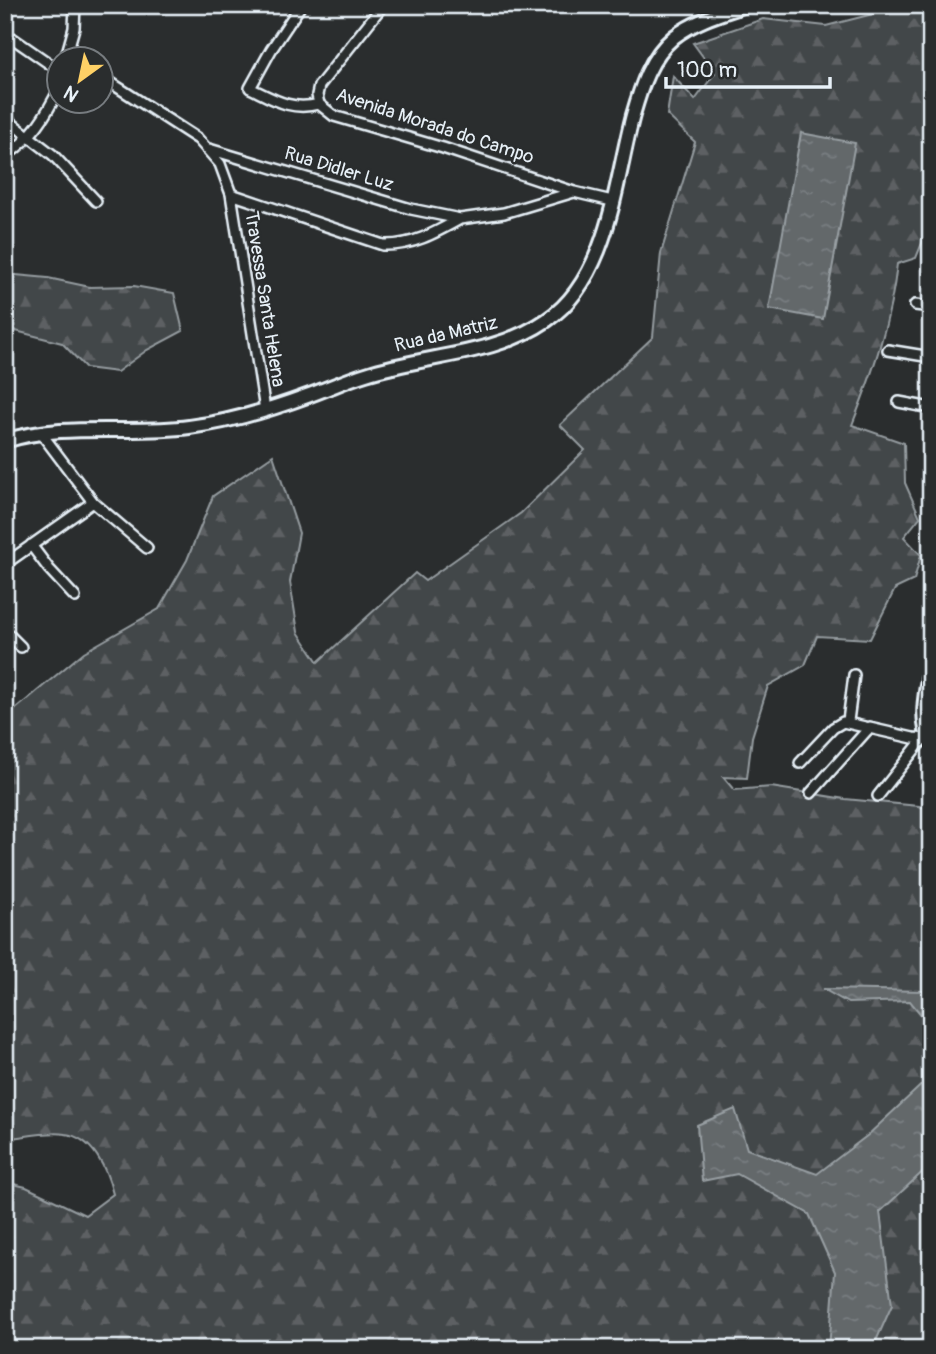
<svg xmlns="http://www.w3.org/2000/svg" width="936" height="1354" viewBox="0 0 936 1354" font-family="Pangolin,sans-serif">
	<defs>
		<pattern id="forest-firs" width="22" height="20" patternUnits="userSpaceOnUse" patternTransform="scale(1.75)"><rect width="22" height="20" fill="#424648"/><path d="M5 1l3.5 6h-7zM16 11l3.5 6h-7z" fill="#5d6163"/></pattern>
		<pattern id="water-ripples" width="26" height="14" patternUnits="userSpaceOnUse" patternTransform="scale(1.75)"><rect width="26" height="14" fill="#63686b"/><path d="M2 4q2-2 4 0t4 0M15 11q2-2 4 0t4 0" fill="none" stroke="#797e81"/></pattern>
	</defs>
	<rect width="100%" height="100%" fill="#2a2d2e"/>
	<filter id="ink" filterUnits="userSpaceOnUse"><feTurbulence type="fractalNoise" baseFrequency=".0143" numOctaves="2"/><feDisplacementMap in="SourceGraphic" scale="14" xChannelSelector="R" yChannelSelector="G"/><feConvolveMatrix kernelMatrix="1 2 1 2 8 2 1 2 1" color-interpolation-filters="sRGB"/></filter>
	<g filter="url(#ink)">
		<path fill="url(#forest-firs)" stroke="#959ca0" stroke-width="2" d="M908,5H923L931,18V221L916,258L897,264C891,320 873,372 852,425L904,443L905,483L920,517L904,537L921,555L914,580L895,589L870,639L817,636L805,665L768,686L752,737L747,778L723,777L734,790L771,787L845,799L919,806L931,810V1349H5V1182L26,1187L85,1215L113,1194C107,1170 93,1137 65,1134C47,1131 24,1137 5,1139V718L84,652L159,609L187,560L213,496L273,455L299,533L290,582L298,632L318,662L415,573L425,581L521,513L585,450L560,425L653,337L661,253L695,142L667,115L673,76L695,100L715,73L693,43L763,19L826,26Z
			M5,274L48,278L90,287L134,286L174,293L183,331L147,350L117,372L86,368L62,343L16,331L5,337Z"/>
		<path fill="url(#water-ripples)" stroke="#989fa3" stroke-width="2" d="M801,133L855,143L823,319L769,309Z
			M823,989L927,991L931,997V1027L910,1001L848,1003Z
			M931,1076V1164L880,1212L892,1305L876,1341L875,1349H829L835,1272L809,1214L737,1174L702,1181L697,1125L735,1109L747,1149L817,1174L868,1135Z"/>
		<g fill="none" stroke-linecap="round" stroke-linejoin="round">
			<g stroke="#e8f1f8" stroke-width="14">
				<path id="street" d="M301,5L271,50L250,88C275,100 291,111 319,104
					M5,33L60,71
					M65,60L74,28L75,5
					M102,77L198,139L220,164L231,194L265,410
					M319,104L334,116L443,148L574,192L612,201
					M319,104L317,95L319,86L383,5
					M5,118L53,155L96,201
					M209,149L411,209L460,219L504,213L574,192
					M5,156C31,140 47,114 60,87
					M231,194L383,245C412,246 435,233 460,219
					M915,305L931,307
					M888,350L931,357
					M899,402L931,408
					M41,433L93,502L147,548
					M31,545L49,569L75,597
					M5,564L93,502
					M5,631L21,647
					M848,721L854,675
					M800,763L833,728L843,722L913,738L928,739
					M811,793L870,727
					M878,796L923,739"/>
			</g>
			<g stroke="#e8f1f8" stroke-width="18">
				<path id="secondary" d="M5,441C64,422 129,435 189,427C229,422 269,410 307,396C327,389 346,380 366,374C425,355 495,356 547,320C609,278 615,182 633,115C641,87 650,57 674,37C694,21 722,13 746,5
					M931,663C927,687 918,720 931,742"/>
			</g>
			<use href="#street" stroke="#2a2d2e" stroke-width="9"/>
			<use href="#secondary" stroke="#2a2d2e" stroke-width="12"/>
		</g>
	</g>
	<g text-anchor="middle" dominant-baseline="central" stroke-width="5" stroke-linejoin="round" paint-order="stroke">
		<g font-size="19" fill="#e8f1f8" stroke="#2a2d2e">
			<text transform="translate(435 126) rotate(18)">Avenida Morada do Campo</text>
			<text transform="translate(339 169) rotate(17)">Rua Didler Luz</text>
			<text transform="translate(265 299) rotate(81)">Travessa Santa Helena</text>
			<text transform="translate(446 334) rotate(-13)">Rua da Matriz</text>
		</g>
	</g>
	<rect width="936" height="1354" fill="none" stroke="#2a2d2e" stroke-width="28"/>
	<rect x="14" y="14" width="908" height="1326" fill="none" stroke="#e8f1f8" stroke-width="2.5" filter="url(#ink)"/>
	<g transform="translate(80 80) rotate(213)"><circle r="33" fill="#2a2d2e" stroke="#767b7f" stroke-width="2"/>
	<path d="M0-5L12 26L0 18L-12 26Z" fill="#ffd166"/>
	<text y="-10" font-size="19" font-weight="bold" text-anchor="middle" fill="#e8f1f8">N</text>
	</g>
	<path d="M666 77v10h164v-10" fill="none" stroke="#e8f1f8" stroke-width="3.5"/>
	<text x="677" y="77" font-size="21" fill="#e8f1f8" stroke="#2a2d2e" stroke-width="5" paint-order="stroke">100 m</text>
</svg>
